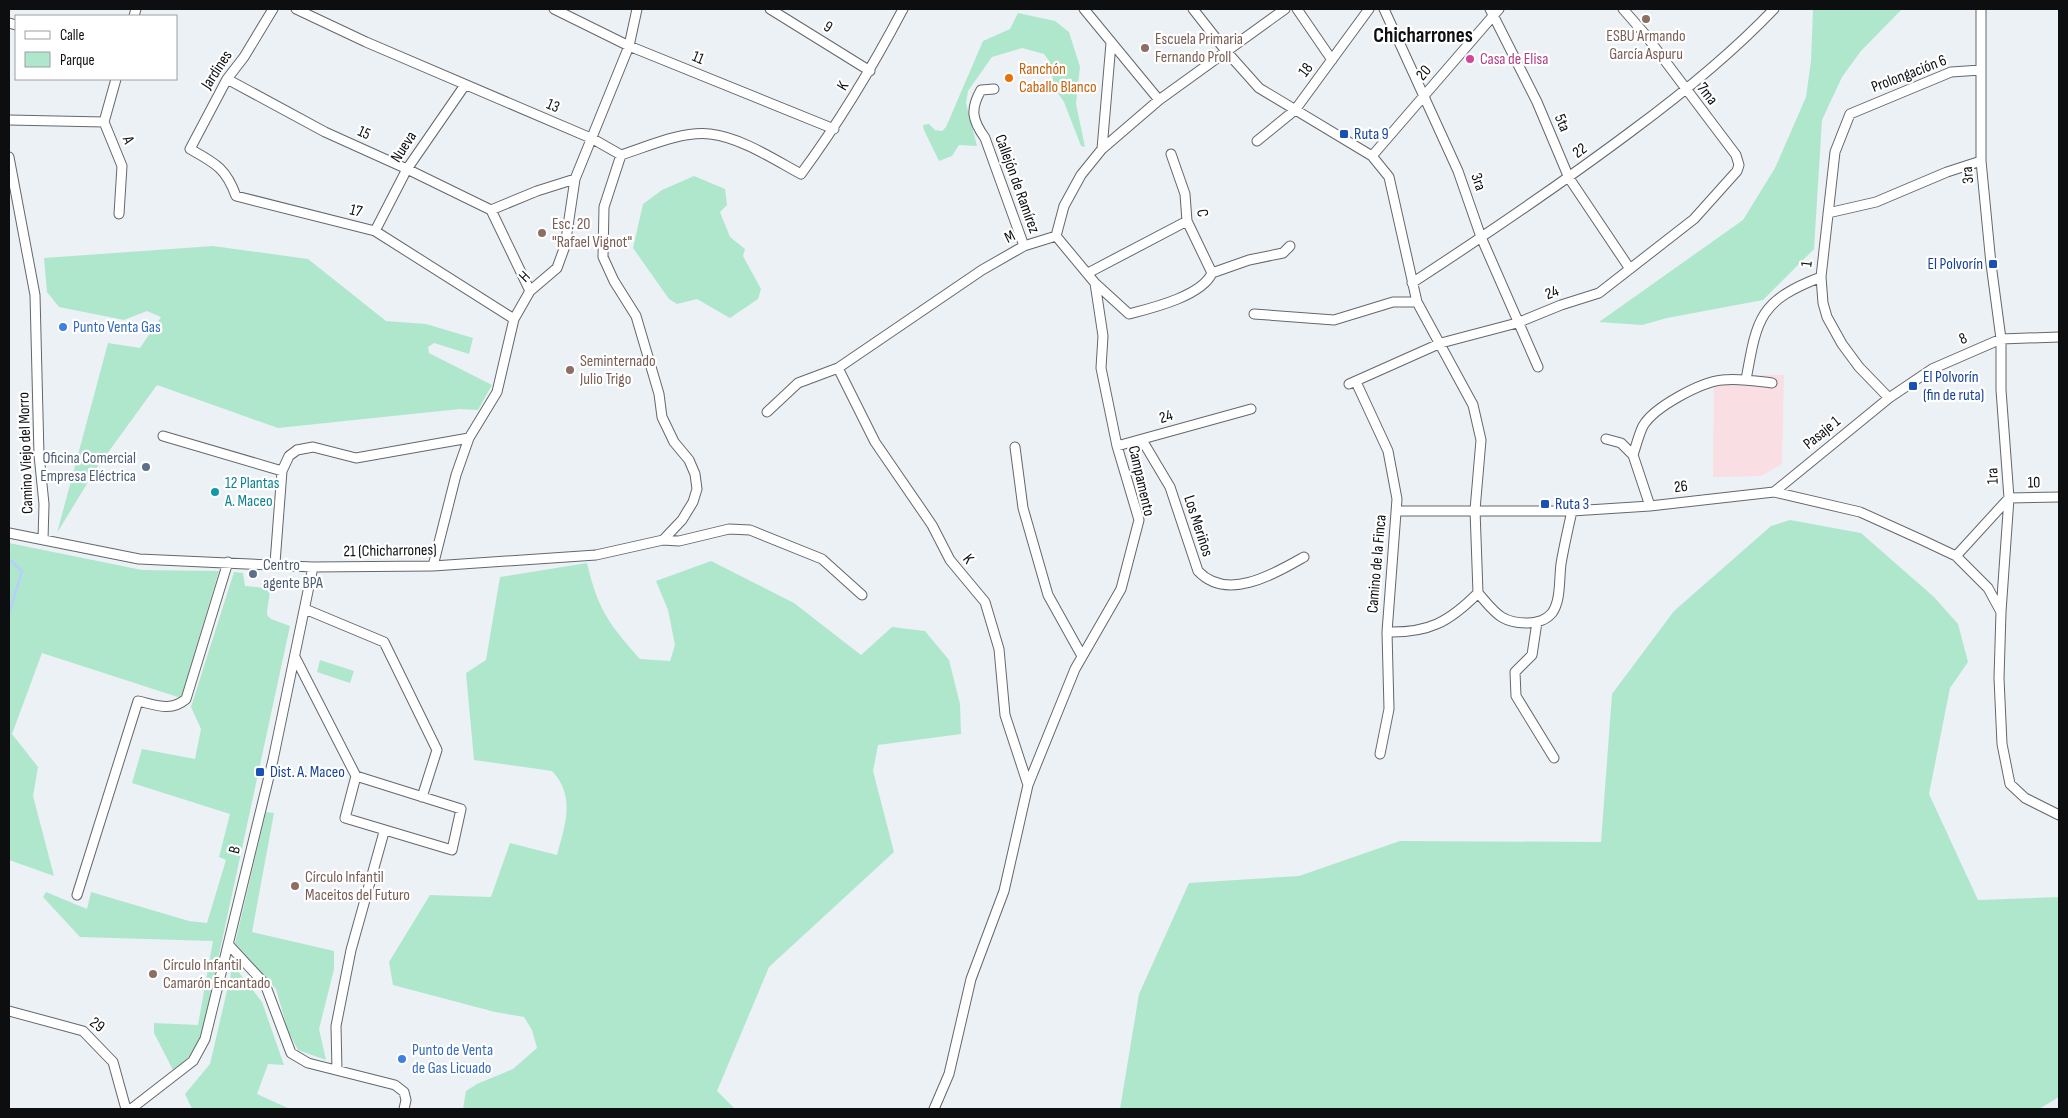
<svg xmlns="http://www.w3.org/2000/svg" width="2068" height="1118" viewBox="0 0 2068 1118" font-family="'Sofia Sans Condensed',sans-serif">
	<rect width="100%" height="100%" fill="#ecf1f5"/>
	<path fill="#f9dee3" d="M1714,375H1784L1782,464L1761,476L1713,477Z"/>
	<path fill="#afe7cc" d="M1813,9H1902L1861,51L1842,77L1822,120L1814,249L1763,300L1667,318L1642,325L1599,322L1743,220L1775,168L1806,97L1811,61Z
		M1018,13L1055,21L1069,32L1080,67L1076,104L1085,147L1081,146L1064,102L1055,89L1049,61L1044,54L1022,48L992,57L968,91L966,103L977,146L959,145L952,156L939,161L924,130L923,125L929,124L935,130L942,131L946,127L983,41L1010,29Z
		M694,176L725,189L727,205L720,212L730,237L745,249L743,256L761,289L758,299L730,318L697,299L677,304L669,299L633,248L643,204L662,190Z
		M213,246L308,259L386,321L426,324L473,338L469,354L434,343L428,347L429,353L492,385L478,410L460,409L278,428L157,385L96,469L57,533L108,343L140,348L161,317L147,311L124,320L59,307L47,292L44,258Z
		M1790,520L1861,533L1934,597L1958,624L1968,662L1950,688L1929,794L1978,900L2059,897V1097L2039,1109H1120L1139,994L1189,883L1299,876L1400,841L1601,842L1612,694L1674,611L1771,526Z
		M9,543L142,570L219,571L181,698L42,653L12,734L38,767L33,796L54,876L9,860Z
		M711,561L794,603L861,655L892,627L925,631L949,660L960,704L961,734L878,745L873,771L894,852L769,967L717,1091L735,1109H463L466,1091L477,1084L513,1069L537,1048L532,1030L524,1017L495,1012L393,985L389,962L430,895L491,897L510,843L557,855C565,825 576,796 552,771L474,760L466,673L486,660L500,577L587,563C598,610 609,624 640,659L670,661L675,645L668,610L656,581Z
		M234,572L243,573L245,586C279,589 268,589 267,615L271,619L290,626L201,1038L188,1058L173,1070L154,1033V1023L198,1025L213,941L80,937L43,897L46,892L87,909L91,892L189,921L207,923L226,860L219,857L230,814L132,783L142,749L195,759L201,729L191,707Z
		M320,660L354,671L350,683L317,672Z
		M266,812L274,813L252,932L334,951V969L319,1029L326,1060L298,1050L288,1031L276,989L235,943Z
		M233,965L262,1002L284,1065L268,1064L257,1094L290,1109H192L185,1094L210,1064Z"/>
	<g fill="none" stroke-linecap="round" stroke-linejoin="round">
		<path stroke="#b7cffe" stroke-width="2.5" d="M9,559L22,571L9,613"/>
		<g stroke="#63686c" stroke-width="11">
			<path id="minor" d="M273,9L244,57L227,79L190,149C215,163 226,168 236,196L375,231L514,319
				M296,9L366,42L593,139L621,155C649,146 681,131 710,134C740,137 775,160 801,174C840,121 873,66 903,9
				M554,9L629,46L834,129
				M770,9L870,71
				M1084,9L1159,100
				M1193,9L1226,51L1259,88L1372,156L1389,177L1417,302L1473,405L1481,440L1475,510L1478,593C1495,612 1500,623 1528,623C1538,622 1545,621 1552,613C1561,601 1559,579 1561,564C1564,546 1568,529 1572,511
				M1297,9L1332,60
				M1384,9L1458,171L1481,237L1538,367
				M1490,9L1537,102L1569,178L1630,269
				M1981,9V161L1991,264L2001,339V390L2009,498L2001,612
				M134,16L136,9
				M9,23L16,25
				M116,79L104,122L122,166L119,214
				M227,79L325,132L407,169L491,210
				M994,89L981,90C970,109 972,120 985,138L1024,246
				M9,120L104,122
				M1257,141L1295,110L1369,9
				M1102,149L1111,43
				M1171,154L1185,194L1187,221L1212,273
				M1372,156L1499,9
				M9,157L35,295L39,455L44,504L43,540
				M1828,213L1876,202L1947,172L1981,161
				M375,231L407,169L465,85
				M1056,236L1064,206L1081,175L1102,149L1159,100L1285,9
				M1088,273L1187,221
				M1212,273L1249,260L1283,253L1290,246
				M1095,283L1129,314C1152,308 1202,296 1212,273
				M1412,283C1487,234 1561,184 1633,130C1683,93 1731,54 1774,9
				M530,291L491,210L537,191L575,179
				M1254,314L1334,320L1393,302H1417
				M838,368L875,442L932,525L950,560L985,602L999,649L1005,715L1028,785
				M1746,380C1757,318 1759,301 1821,277
				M1356,382L1388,451L1397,499L1387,632L1389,709L1380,754
				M1349,384L1441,343L1517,323L1561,305L1599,293L1694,219L1737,171L1739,165L1736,155L1644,33L1623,9
				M1889,398L1859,367L1842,344L1827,317L1823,303L1821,277L1835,152L1850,114L1951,72L1981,70
				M767,412L798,383L838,368L982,270L1024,246L1056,236
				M163,436L282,471
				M1606,439L1621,443L1633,455L1650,506
				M1142,440L1170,487L1198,571C1227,602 1274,574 1304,557
				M1117,446L1251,409
				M1015,447L1023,508L1048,595L1082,656
				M1633,455C1636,446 1639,434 1643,426C1654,407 1701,382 1722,380C1739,378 1756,381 1772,383
				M1774,492L1889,398L1932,369L2001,339L2059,337
				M1397,511H1572L1650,506L1774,492L1860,512L1922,540L1956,556L1988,588L2001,612L1999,678L2002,744L2010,784L2025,798L2059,815
				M9,533L139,559L313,567L433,566L596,555L663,540L682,520L693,502L697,489L695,474L689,460L674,442L662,417L659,394L636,316L614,281L603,257L604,207L621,155
				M663,540L679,541L729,529L750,530L822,559L862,595
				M1956,556L2009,498L2059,497
				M275,563L282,471L289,456L297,450L313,447L356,458L469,438
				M433,566L456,475L469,438L497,392L514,319L530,291L557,268L565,246L575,179L629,46L637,9
				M305,609L384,642L437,750L422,797
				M1537,622L1532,655L1515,672L1516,696L1554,758
				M1387,632C1429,633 1449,622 1478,593
				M295,657L356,776
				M356,776L461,809L452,850L345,818Z
				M77,895L138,701C156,705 171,712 186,699L228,562
				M228,944L265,984L291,1053L308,1063L395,1085L404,1092L406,1100L404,1109
				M9,1011L83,1031L113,1062L126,1109
				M337,1070L336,1026L351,950L384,832
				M131,1109L193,1061L205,1039L273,760L313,567
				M934,1109L949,1074L971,979L1004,891L1028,785L1075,669L1121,589L1139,520L1117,446L1101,368L1103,336L1095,283L1056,236"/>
		</g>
		<use href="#minor" stroke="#fff" stroke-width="9"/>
	</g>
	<g fill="#8d6e63" stroke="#fff" stroke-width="2">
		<circle cx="1646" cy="19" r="5"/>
		<circle cx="1145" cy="48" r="5"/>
		<circle cx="542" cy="233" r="5"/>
		<circle cx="570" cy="370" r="5"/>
		<circle cx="295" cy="886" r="5"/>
		<circle cx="153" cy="974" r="5"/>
	</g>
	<circle fill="#d1479c" stroke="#fff" stroke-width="2" cx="1470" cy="59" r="5"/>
	<circle fill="#e8710a" stroke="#fff" stroke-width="2" cx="1009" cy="78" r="5"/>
	<g fill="#1a4fb4" stroke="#fff" stroke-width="2">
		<rect x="1339" y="129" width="10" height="10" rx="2.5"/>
		<rect x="1988" y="259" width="10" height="10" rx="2.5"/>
		<rect x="1908" y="381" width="10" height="10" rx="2.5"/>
		<rect x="1540" y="499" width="10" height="10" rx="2.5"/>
		<rect x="255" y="767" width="10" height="10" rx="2.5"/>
	</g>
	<g fill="#3f7fe0" stroke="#fff" stroke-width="2">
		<circle cx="63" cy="327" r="5"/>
		<circle cx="402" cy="1059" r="5"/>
	</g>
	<g fill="#5c6f8a" stroke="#fff" stroke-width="2">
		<circle cx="146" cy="467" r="5"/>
		<circle cx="253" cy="574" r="5"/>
	</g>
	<circle fill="#0f9aa8" stroke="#fff" stroke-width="2" cx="215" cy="492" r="5"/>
	<g text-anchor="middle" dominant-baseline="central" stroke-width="4.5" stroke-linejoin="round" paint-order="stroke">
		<g font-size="16" fill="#0c0e0f" stroke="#fff">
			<text transform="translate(828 27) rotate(32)">9</text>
			<text transform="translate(698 58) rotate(22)">11</text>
			<text transform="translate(217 70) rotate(-57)">Jardines</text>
			<text transform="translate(1306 70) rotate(-53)">18</text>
			<text transform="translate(1424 73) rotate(-50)">20</text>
			<text transform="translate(1909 74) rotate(-21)">Prolongación 6</text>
			<text transform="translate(843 86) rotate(-58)">K</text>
			<text transform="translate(1707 94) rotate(52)">7ma</text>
			<text transform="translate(553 106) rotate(23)">13</text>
			<text transform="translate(1562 123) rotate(67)">5ta</text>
			<text transform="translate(364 133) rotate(24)">15</text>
			<text transform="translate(128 140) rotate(69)">A</text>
			<text transform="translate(404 147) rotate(-57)">Nueva</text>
			<text transform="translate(1580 151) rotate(-37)">22</text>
			<text transform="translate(1968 175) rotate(-95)">3ra</text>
			<text transform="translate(1478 182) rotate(71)">3ra</text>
			<text transform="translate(1017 184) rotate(70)">Callejón de Ramírez</text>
			<text transform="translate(356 211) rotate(14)">17</text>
			<text transform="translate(1202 213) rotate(81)">C</text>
			<text transform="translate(1010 237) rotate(-27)">M</text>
			<text transform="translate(1807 264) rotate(-84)">1</text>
			<text transform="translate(525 277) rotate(-45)">H</text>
			<text transform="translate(1552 293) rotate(-21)">24</text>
			<text transform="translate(1963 339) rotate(-24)">8</text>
			<text transform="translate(1166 417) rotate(-16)">24</text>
			<text transform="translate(1822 433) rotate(-39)">Pasaje 1</text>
			<text transform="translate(26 453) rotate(-92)">Camino Viejo del Morro</text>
			<text transform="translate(1993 476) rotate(-92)">1ra</text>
			<text transform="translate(1141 481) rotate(77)">Campamento</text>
			<text transform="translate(2034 483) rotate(-1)">10</text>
			<text transform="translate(1681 487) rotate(-7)">26</text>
			<text transform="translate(1198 526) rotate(72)">Los Meriños</text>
			<text transform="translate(390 551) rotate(-1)">21 (Chicharrones)</text>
			<text transform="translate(968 559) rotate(52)">K</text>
			<text transform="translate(1377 564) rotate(-85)">Camino de la Finca</text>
			<text transform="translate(235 850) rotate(-76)">B</text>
			<text transform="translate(97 1025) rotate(36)">29</text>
		</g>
		<g font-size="16" fill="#785e54" stroke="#fff" text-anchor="start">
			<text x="1646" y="36" text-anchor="middle">ESBU Armando<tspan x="1646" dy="18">García Aspuru</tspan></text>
			<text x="1155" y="39">Escuela Primaria<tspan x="1155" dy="18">Fernando Proll</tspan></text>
			<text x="552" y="224">Esc. 20<tspan x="552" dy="18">"Rafael Vignot"</tspan></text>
			<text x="580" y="361">Seminternado<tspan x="580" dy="18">Julio Trigo</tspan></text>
			<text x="305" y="877">Círculo Infantil<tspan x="305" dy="18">Maceitos del Futuro</tspan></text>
			<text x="163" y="965">Círculo Infantil<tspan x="163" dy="18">Camarón Encantado</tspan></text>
		</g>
		<g font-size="16" fill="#b23c85" stroke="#fff" text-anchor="start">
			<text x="1480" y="59">Casa de Elisa</text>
		</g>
		<g font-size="16" fill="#c56008" stroke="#fff" text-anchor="start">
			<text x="1019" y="69">Ranchón<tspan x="1019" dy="18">Caballo Blanco</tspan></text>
		</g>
		<g font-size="16" fill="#164399" stroke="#fff" text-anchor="start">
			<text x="1354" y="134">Ruta 9</text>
			<text x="1983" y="264" text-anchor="end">El Polvorín</text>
			<text x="1923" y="377">El Polvorín<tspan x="1923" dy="18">(fin de ruta)</tspan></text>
			<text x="1555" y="504">Ruta 3</text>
			<text x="270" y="772">Dist. A. Maceo</text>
		</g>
		<g font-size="16" fill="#366cbe" stroke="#fff" text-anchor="start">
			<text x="73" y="327">Punto Venta Gas</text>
			<text x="412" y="1050">Punto de Venta<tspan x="412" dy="18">de Gas Licuado</tspan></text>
		</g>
		<g font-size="16" fill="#4e5e75" stroke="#fff" text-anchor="end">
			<text x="136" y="458">Oficina Comercial<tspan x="136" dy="18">Empresa Eléctrica</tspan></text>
			<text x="263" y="565" text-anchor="start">Centro<tspan x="263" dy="18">agente BPA</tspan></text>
		</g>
		<g font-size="16" fill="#0d838f" stroke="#fff" text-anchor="start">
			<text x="225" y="483">12 Plantas<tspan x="225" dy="18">A. Maceo</tspan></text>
		</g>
		<g font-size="21" font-weight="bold" fill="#0c0e0f" stroke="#fff">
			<text x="1423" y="35">Chicharrones</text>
		</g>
	</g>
	<rect width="2068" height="1118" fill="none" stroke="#0c0e0f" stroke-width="20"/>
	<rect x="15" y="15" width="162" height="65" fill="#ffffff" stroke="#9e9f9f"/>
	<rect x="25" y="31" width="25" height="8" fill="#ffffff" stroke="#9e9f9f"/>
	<text x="60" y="40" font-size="15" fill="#0c0e0f">Calle</text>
	<rect x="25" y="52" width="25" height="15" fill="#afe7cc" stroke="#9e9f9f"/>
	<text x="60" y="65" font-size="15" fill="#0c0e0f">Parque</text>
</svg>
